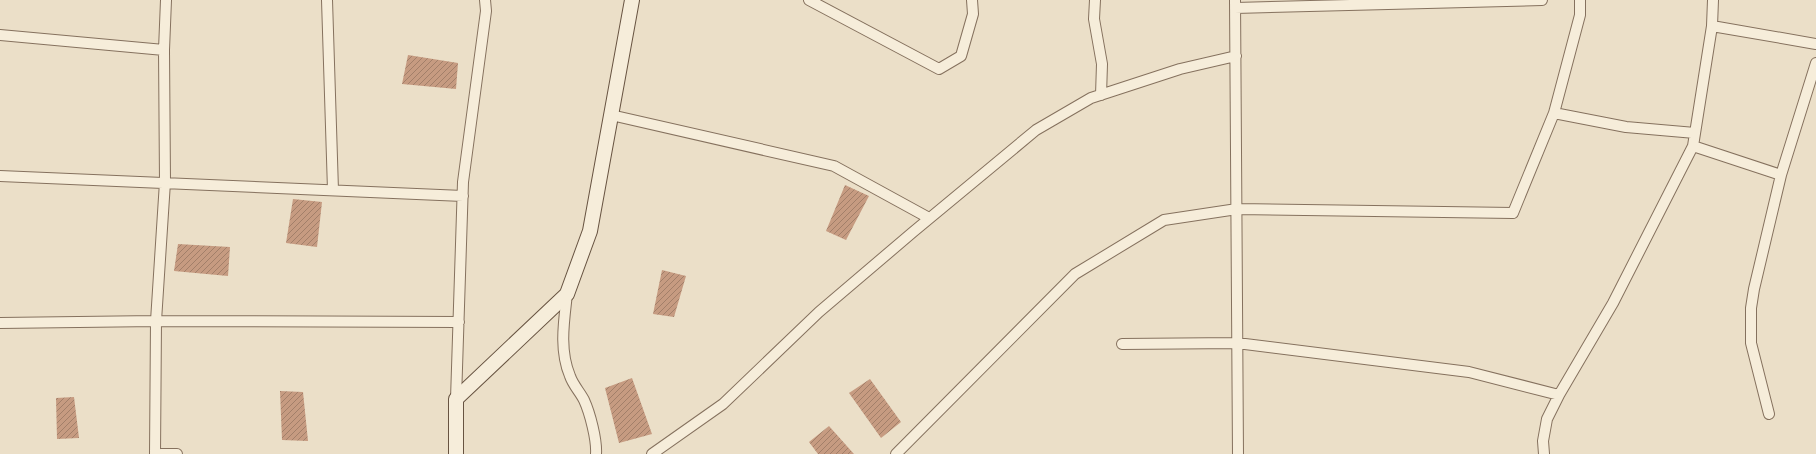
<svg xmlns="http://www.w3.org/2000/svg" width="1816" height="454" viewBox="0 0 1816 454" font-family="'PT Serif',serif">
	<defs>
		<pattern id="building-hatch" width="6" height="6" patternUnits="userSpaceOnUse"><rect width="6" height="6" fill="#c69b81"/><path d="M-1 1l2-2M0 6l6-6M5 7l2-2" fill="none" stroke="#a27f69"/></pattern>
	</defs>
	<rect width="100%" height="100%" fill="#ebdfc8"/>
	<path fill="url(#building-hatch)" d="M408,55L458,63L456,89L402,84Z
		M845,185L869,196L846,240L826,231Z
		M293,199L322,202L317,247L286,243Z
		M178,244L230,247L228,276L174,271Z
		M662,270L686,276L674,317L653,314Z
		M632,378L652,434L619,443L605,388Z
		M870,379L901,422L881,438L849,393Z
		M280,391L303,392L308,441L282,440Z
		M74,397L79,438L57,439L56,398Z
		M829,426L854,454H818L809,442Z"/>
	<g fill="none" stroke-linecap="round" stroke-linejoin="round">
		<g stroke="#85715e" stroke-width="12">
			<path id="street" d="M327,0L333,190
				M809,0L939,69L961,56L973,14L972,0
				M1095,0L1094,19L1102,64L1101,95
				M1235,0L1238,454
				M1713,0L1712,26L1816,44
				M1235,8L1542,0
				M0,35L164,50
				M1554,113L1626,127L1695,133
				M611,115L834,166L929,218
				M1693,146L1781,175
				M0,176L463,196
				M567,294C564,321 559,350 570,376C573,385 580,392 584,400C590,413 597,440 596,454
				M0,323L156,321L459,322
				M1122,344L1237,343L1469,372L1559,395
				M456,399L463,182L486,11L485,0
				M1769,414L1751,343V308L1754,289L1781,175L1816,63
				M155,454L156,321L165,182L164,50L166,0
				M161,454H177
				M652,454L723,404L819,312L913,232L1036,130L1091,98L1180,69L1236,56
				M896,454L1075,274L1164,220L1237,209L1513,213L1554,113L1580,15V0
				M1544,454L1543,441L1547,419L1559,395L1613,303L1693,146L1712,26"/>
		</g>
		<g stroke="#675341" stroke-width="16">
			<path id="secondary" d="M456,454V399L567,294L590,231L632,0"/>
		</g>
		<use href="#street" stroke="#f6edda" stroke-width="10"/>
		<use href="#secondary" stroke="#f6edda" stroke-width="14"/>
	</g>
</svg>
